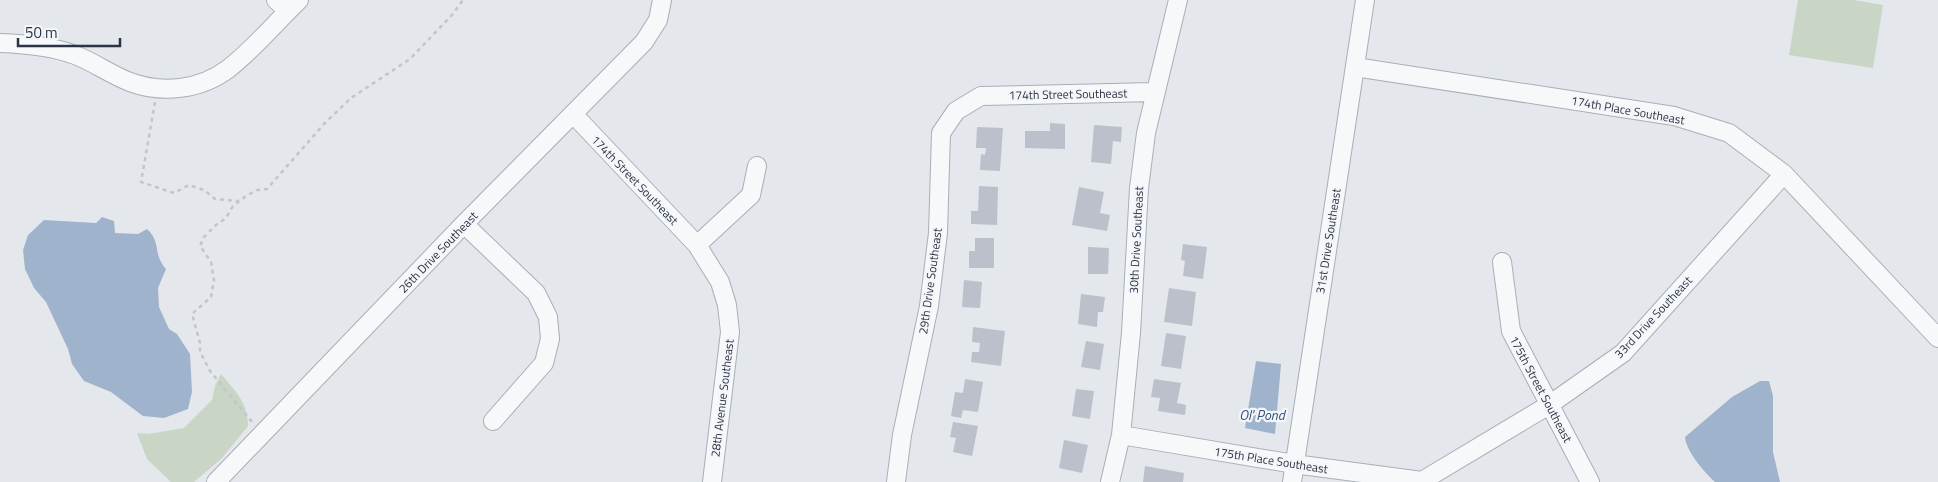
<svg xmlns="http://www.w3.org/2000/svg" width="1938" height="482" viewBox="0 0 1938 482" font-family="'Titillium Web',sans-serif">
	<rect width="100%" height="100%" fill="#e4e7ec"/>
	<path fill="#c9d6c5" d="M1798,0H1853L1883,5L1873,68L1789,55Z
		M221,374C235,391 248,402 248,426L222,458L194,482H171L147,459L137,433L148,434L184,428L212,400L215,386Z"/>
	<path fill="#9fb4cc" d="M102,217L114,221L115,233L138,234L147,229C162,243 152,253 166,269L158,288L159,307L169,329L177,334L190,354L192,392L188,409L164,418L143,416L111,392L84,381L72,364L68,349L46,302L34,288L25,269L23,250L28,235L44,220L96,223Z
		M1256,361L1281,364L1275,434L1245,428Z
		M1760,381H1769L1773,396V452L1780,482H1715C1704,472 1686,451 1685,437L1732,397Z"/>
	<path fill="#bbc0ca" d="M1050,123L1065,124V149L1025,148V131H1050Z
		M1094,125L1122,127L1121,142L1113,141L1111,164L1091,162Z
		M977,127L1003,128L1000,171L980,170L981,154L985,155L986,148H976Z
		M979,186L998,187L997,225L971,224V211H978Z
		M1079,187L1104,192L1100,213L1110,215L1107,231L1072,225Z
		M975,238H994V268H969V251H975Z
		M1183,244L1207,247L1203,279L1183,276L1185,261L1181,260Z
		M1088,247L1109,248L1108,274H1088Z
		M964,280L982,282L980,308L962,307Z
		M1169,288L1196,292L1192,326L1164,322Z
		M1081,294L1105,297L1103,312H1098L1097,327L1078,324Z
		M973,327L1005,331L1001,366L971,362L972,352H979L980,343L972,342Z
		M1166,333L1186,336L1181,369L1161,366Z
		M1086,341L1104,344L1100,370L1081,367Z
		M965,379L983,382L978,412L963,410L961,418L951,416L955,392L963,393Z
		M1154,379L1181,383L1177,403L1186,405L1185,415L1158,411L1160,398L1151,397Z
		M1076,389L1094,391L1090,419L1072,416Z
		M953,422L978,426L972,456L953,452L956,438L950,437Z
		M1064,440L1088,445L1082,473L1059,468Z
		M1145,466L1184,473L1183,482H1143Z"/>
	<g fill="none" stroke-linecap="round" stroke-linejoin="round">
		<g stroke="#a9aeb7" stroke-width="20">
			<path id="minor" d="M276,0L288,11
				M0,43C25,44 51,46 75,55C94,62 111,75 130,82C162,94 200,90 228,69C254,49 275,23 299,0
				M1355,67L1674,116L1729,133L1784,174L1938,338
				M574,115L697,245L720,282L727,305L730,332L712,482
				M464,224L536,293L548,317L550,339L544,363L493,421
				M697,245L751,195L757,166
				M1502,262L1511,331L1590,482
				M1121,435L1294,464L1422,481
				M1422,481L1549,405L1623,353L1784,174
				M216,482L464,224L644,42L658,20L662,0
				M896,482L902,435L929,306L938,233L941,133L956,111L981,96L1154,92
				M1110,482L1121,435L1131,333L1139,188L1146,133L1178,0
				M1292,482L1365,0"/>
		</g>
		<path stroke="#c2c5cb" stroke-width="2.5" stroke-dasharray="4 4" stroke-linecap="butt" d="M155,102L141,182L174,193L189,185L204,190L215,199L239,201
			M252,422L210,371L200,352V343L192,314L211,297L214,280L211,262L200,246L204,237L216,225L226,218L233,206L246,196L257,190L267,189L324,124L351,98L410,59L452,15L463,0"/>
		<use href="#minor" stroke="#f7f8fa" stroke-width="18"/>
	</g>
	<g text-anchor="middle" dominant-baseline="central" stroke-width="4.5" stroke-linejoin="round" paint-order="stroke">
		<g font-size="12" fill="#2b3445" stroke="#f4f6f9">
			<text transform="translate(1068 94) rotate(-1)">174th Street Southeast</text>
			<text transform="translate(1628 110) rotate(10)">174th Place Southeast</text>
			<text transform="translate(635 180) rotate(46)">174th Street Southeast</text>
			<text transform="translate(1136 240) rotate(-87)">30th Drive Southeast</text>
			<text transform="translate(1328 241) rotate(-81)">31st Drive Southeast</text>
			<text transform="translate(438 252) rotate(-46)">26th Drive Southeast</text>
			<text transform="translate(930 281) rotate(-82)">29th Drive Southeast</text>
			<text transform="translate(1653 317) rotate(-47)">33rd Drive Southeast</text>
			<text transform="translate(1541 389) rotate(62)">175th Street Southeast</text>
			<text transform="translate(722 398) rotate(-83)">28th Avenue Southeast</text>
			<text transform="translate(1271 460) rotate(9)">175th Place Southeast</text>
		</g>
		<g font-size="14" font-style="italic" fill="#34527a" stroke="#f4f6f9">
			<text x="1262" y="414">Ol' Pond</text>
		</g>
	</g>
	<path d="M18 38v8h102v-8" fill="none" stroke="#2b3445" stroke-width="2.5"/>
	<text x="25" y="38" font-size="15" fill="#2b3445" stroke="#f4f6f9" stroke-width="4" paint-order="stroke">50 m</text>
</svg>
